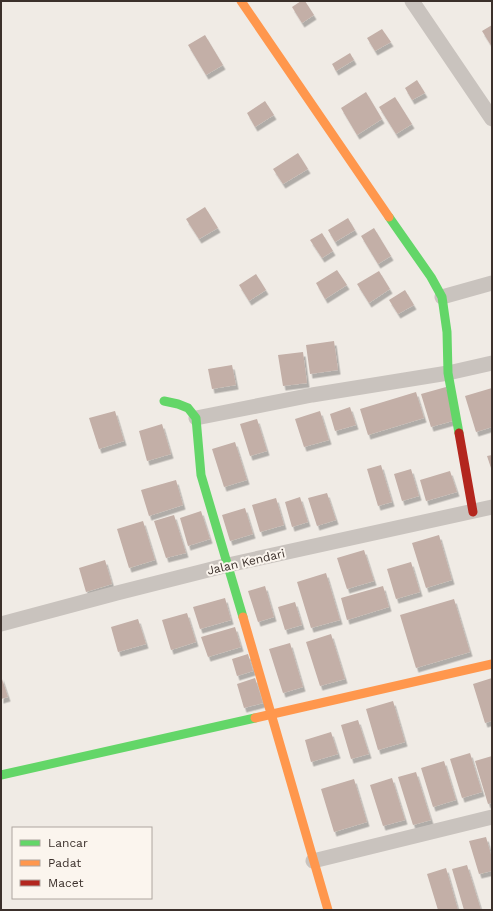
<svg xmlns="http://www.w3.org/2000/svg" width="493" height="911" viewBox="0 0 493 911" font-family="'Work Sans',sans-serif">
	<defs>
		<filter id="shadow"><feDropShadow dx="2.5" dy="4.5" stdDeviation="0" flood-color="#0004"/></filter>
	</defs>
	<rect width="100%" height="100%" fill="#f0ebe5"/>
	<path fill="#c3afa7" filter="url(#shadow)" d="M301,1H305L314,15L302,23L292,7Z
		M492,25V47L482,31Z
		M382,29L391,42L375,51L367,38Z
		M205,35L223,65L206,75L188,45Z
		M350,53L354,60L336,71L332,64Z
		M417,80L425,93L412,100L405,88Z
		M366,92L382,119L357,135L341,108Z
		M395,97L412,124L396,134L379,107Z
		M265,101L274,115L255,127L247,113Z
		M298,153L308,169L283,184L273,169Z
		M205,207L218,228L199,239L186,219Z
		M348,218L355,230L335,242L328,230Z
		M374,228L391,256L378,264L361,236Z
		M322,233L333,251L322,258L310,240Z
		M337,270L347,285L325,299L316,283Z
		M379,271L390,289L369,303L357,284Z
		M256,274L266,290L249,301L239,285Z
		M405,290L414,305L398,314L389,300Z
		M334,341L338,370L310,374L306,345Z
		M303,352L307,383L283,386L278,355Z
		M232,365L236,385L212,389L208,369Z
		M446,387L456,420L431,427L421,394Z
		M492,388V427L476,432L465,396Z
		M416,392L424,418L368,435L360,409Z
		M350,407L356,425L335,431L330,414Z
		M115,411L124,441L99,449L89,418Z
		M320,411L329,440L304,447L295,419Z
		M257,419L267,451L250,456L240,424Z
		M162,424L171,454L147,461L139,431Z
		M235,442L247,480L224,487L212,449Z
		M492,455V471L487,456Z
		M381,465L392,502L378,506L367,469Z
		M411,469L419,496L402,501L394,474Z
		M450,471L457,492L426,501L420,480Z
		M176,480L183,505L149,516L141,490Z
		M327,493L336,520L317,526L308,498Z
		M300,497L308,522L292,527L285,502Z
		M276,498L284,525L260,532L252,505Z
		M245,508L253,534L230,541L222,515Z
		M201,511L210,539L188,546L180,518Z
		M174,515L186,553L166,558L154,521Z
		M143,521L155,560L129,568L117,529Z
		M439,535L452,580L426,588L412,543Z
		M364,550L374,581L347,589L337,558Z
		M105,560L112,584L86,592L79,568Z
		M411,562L420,592L396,599L387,569Z
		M326,573L340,620L311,628L297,582Z
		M265,586L274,617L258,622L248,591Z
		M383,586L389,607L347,620L341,598Z
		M225,598L231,620L200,629L193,607Z
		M454,599L470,652L416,668L400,615Z
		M295,602L302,625L285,630L278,607Z
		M187,613L196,642L171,650L162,620Z
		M138,619L146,644L118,652L111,627Z
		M235,627L241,647L208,657L201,637Z
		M331,634L345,679L320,686L306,642Z
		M290,643L303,687L283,693L269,649Z
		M248,654L253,671L237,676L232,659Z
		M1,676L8,697L1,699Z
		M255,678L263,703L244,708L237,684Z
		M492,678V721L485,723L473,684Z
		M393,701L405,742L378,750L366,709Z
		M358,720L369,754L351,759L341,725Z
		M331,732L338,754L311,762L305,740Z
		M470,753L482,792L462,798L450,759Z
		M492,756V803L488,804L475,761Z
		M444,761L456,800L433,807L421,768Z
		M416,772L431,820L413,825L398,777Z
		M392,778L405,820L383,826L370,785Z
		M354,779L367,822L334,832L321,789Z
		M486,837L492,858V871L479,874L469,841Z
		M467,865L481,910H464L452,869Z
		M446,868L458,910H438L427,874Z"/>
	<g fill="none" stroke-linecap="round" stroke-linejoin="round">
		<path stroke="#c9c3be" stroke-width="15" d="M412,1L492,119
			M442,297L492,283
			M196,418L312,395L448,373L492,363
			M1,624L117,593L228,565L492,507
			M313,861L492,817"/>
		<path stroke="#63d668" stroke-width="9" d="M389,217L431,277L442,297L447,332L448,373L459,433
			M164,401L178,404L188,408L196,418L201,475L243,617
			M1,775L255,718"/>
		<path stroke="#ff974d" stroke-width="9" d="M241,1L389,217
			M243,617L328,910
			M255,718L492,664"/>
		<path stroke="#b3261e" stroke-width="9" d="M459,433L473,512"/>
	</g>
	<g text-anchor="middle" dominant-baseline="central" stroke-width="4" stroke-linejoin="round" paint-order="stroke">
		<g font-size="12" fill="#3b302b" stroke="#fbf5ee">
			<text transform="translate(246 562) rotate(-13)">Jalan Kendari</text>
		</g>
	</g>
	<rect width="493" height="911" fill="none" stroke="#3b302b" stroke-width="4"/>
	<rect x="12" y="827" width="140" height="72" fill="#fbf5ee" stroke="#aea6a0"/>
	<rect x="20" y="840" width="20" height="6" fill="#63d668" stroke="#aea6a0"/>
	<text x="48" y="847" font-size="12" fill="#3b302b">Lancar</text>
	<rect x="20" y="860" width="20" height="6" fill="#ff974d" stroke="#aea6a0"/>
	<text x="48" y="867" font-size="12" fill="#3b302b">Padat</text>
	<rect x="20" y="880" width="20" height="6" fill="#b3261e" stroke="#aea6a0"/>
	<text x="48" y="887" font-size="12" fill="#3b302b">Macet</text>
</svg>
